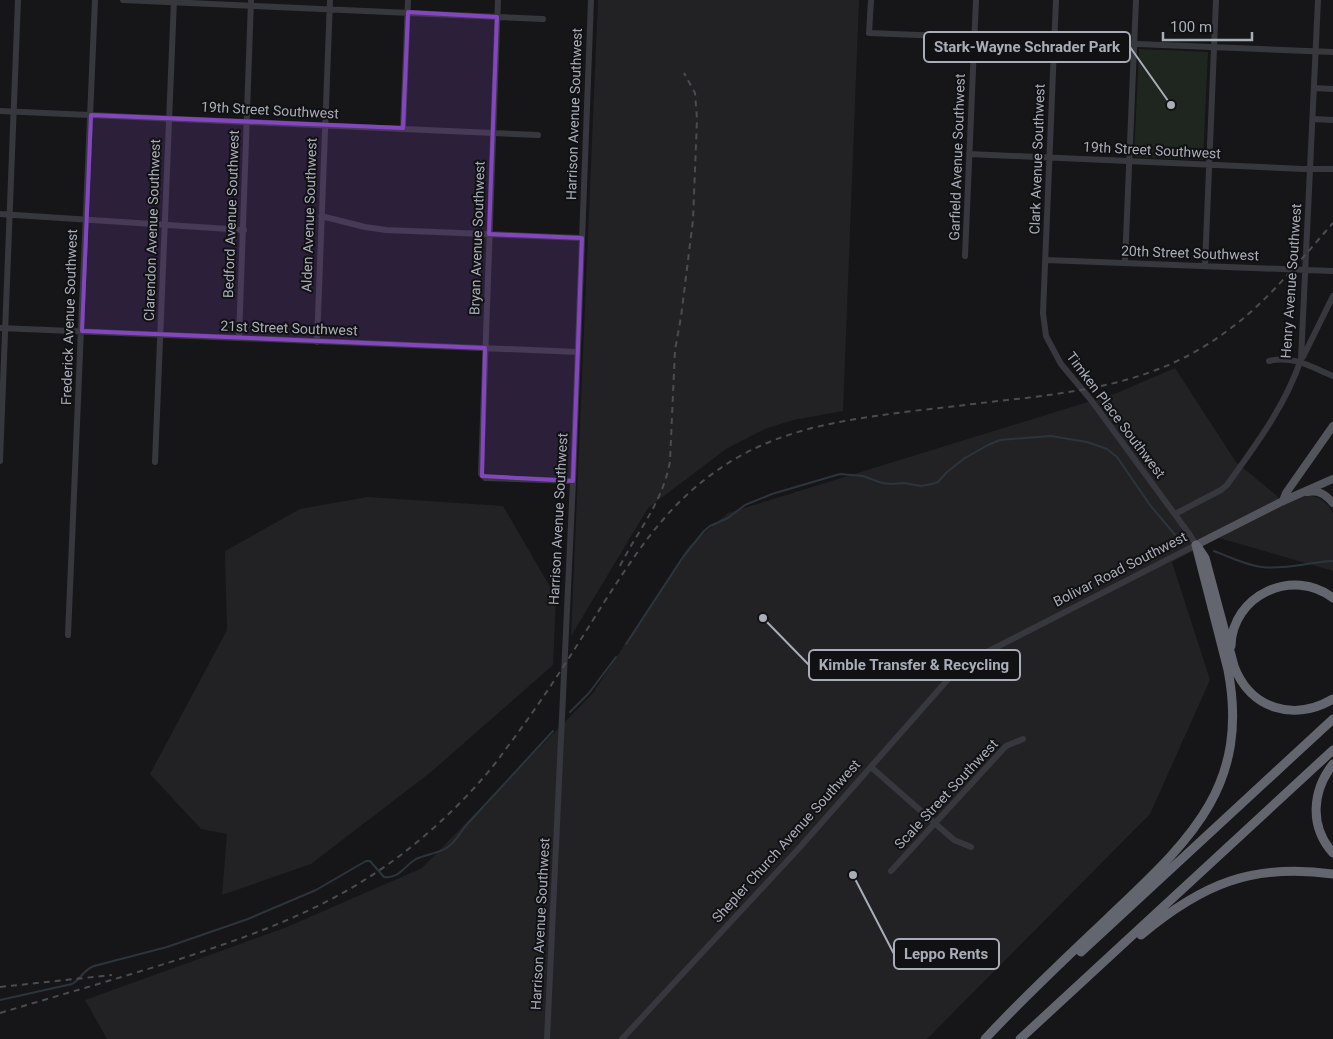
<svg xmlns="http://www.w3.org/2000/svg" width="1333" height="1039" viewBox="0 0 1333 1039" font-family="Roboto,sans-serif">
	<rect width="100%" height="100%" fill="#161618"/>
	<path fill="#222225" d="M598,0H859L843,411L793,420L765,429L726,449L648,508L571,636Z
		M1175,368L1236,462L1283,501L1308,495L1320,498L1329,506L1333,513V571L1219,538L1172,562L1210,680L1150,814L927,1039H107L85,1000L287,927L422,868L593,693L689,546L728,513L1117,393Z
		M367,497L503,506L556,597L553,665L431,772L311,864L222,895L227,834L201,829L150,774L227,630L225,551L300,509Z"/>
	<path fill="#1e261f" d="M1139,49L1208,52L1203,160L1134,157Z"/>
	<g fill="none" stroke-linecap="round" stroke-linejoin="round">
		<path stroke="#2c353c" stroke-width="2" d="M1214,551C1230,557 1245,565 1262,567C1286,570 1309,562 1333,561
			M626,644L683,557L704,531L710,526L728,518L745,505L772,494L840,474L863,476L882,483L891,484L904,483L921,486L932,484L938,482L947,472L965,458L988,445L1000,440L1051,436L1087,442L1107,449L1117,457L1150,505L1176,536L1180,539
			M570,712L589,693L616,657
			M0,1000L72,984C81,979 83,970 94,966L167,947L248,919L316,890L366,861H370L384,877C399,879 404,866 416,859C426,854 438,854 448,847C457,841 462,829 470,821C498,791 525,761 553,731"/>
		<path stroke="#37383d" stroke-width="6" d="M123,0L543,19
			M498,0L481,474L485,478L573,481
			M871,0L869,33L1333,52
			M1314,88L1333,89
			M0,111L538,135
			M1313,119L1333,120
			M403,128L408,0
			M969,154L1303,169H1333
			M0,214L244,230
			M321,216L365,227L386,230L582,238
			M965,256L976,0
			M1046,260L1333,271
			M1125,263L1136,0
			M1205,266L1216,0
			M0,328L578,352
			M239,338L251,0
			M317,342L330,0
			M1303,357L1333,296
			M1269,361C1293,355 1311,367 1333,376
			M0,461L18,0
			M155,462L174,0
			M1175,514L1221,490L1227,485C1255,446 1286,405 1301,359L1318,0
			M68,635L95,0
			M871,767L954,840L971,847
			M891,871L1006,746L1023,739
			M547,1039L573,481L591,0
			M622,1039L801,846L950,677L970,662L987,652L1196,545L1190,535L1091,400L1061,364L1046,336L1043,313L1056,0"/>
		<path stroke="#53555c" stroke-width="8" d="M1307,492C1319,490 1325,494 1333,503
			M1283,501L1286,493L1333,426
			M1196,545L1283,501L1333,479"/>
		<path stroke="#63666e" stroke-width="9" d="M1197,546L1205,558L1234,666C1250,709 1294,722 1333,699
			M1231,646C1232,595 1293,567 1333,598
			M1333,764C1312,791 1309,826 1333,853
			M1141,935C1202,884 1252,863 1333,874
			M1081,952L1333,719
			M985,1039C1024,997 1066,958 1107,919C1185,844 1251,790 1228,670L1196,545
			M1020,1039L1333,750"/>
		<path stroke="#4a4c52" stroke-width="2" stroke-dasharray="6 5" stroke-linecap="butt" d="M620,566C638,530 663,502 670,461L675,350L681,317L693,220L697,119L695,93L684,73
			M0,987L112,975
			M0,1013C60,995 120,978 180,959C244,938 308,916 366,879C408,853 451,815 483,778C492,768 500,757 508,746C543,700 573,652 603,604C643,542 675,493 740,456C794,426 852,419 912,411C950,407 988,402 1026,398C1104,388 1167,377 1231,328C1270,299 1301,259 1333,223"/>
	</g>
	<path fill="#8446be" fill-opacity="0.2" stroke="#8446be" stroke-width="4" stroke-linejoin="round" d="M408,12L497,17L489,234L582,238L573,481L482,476L485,348L82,331L91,115L403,128Z"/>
	<g text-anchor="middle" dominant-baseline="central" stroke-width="4" stroke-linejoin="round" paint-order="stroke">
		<g font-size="14" fill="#a8adb8" stroke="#111113">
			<text transform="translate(270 110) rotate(3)">19th Street Southwest</text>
			<text transform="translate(574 114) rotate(-88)">Harrison Avenue Southwest</text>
			<text transform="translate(1152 150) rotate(3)">19th Street Southwest</text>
			<text transform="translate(957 157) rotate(-88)">Garfield Avenue Southwest</text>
			<text transform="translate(1037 159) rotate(-88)">Clark Avenue Southwest</text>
			<text transform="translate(231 214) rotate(-88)">Bedford Avenue Southwest</text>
			<text transform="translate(309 215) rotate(-88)">Alden Avenue Southwest</text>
			<text transform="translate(152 230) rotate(-88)">Clarendon Avenue Southwest</text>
			<text transform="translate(477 238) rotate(-88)">Bryan Avenue Southwest</text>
			<text transform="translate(1190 253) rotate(2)">20th Street Southwest</text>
			<text transform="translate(1291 281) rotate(-86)">Henry Avenue Southwest</text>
			<text transform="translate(69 317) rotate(-88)">Frederick Avenue Southwest</text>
			<text transform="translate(289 328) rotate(2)">21st Street Southwest</text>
			<text transform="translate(1116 415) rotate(53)">Timken Place Southwest</text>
			<text transform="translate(558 519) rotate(-87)">Harrison Avenue Southwest</text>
			<text transform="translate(1120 569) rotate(-27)">Bolivar Road Southwest</text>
			<text transform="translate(946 794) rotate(-47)">Scale Street Southwest</text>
			<text transform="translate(786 841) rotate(-48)">Shepler Church Avenue Southwest</text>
			<text transform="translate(540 924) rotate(-87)">Harrison Avenue Southwest</text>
		</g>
	</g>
	<path fill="none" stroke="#a8adb8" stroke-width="2" d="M1171 105L1130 47M763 618L809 665M853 875L894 954"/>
	<g fill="#a8adb8" stroke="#111113" stroke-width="2">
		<circle cx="1171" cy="105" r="5"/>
		<circle cx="763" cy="618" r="5"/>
		<circle cx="853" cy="875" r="5"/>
	</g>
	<g fill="#111113" stroke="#a8adb8" stroke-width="2">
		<rect x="924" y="32" width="206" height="30" rx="5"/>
		<rect x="809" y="650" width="211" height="30" rx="5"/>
		<rect x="894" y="939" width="105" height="30" rx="5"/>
	</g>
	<g font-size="15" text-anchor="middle" font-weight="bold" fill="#a8adb8">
		<text x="1027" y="52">Stark-Wayne Schrader Park</text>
		<text x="914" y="670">Kimble Transfer &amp; Recycling</text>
		<text x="946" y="959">Leppo Rents</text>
	</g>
	<path d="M1163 32v8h89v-8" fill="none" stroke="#a8adb8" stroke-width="2.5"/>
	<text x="1170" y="32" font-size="15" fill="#a8adb8" stroke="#111113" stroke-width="4" paint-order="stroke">100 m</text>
</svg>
